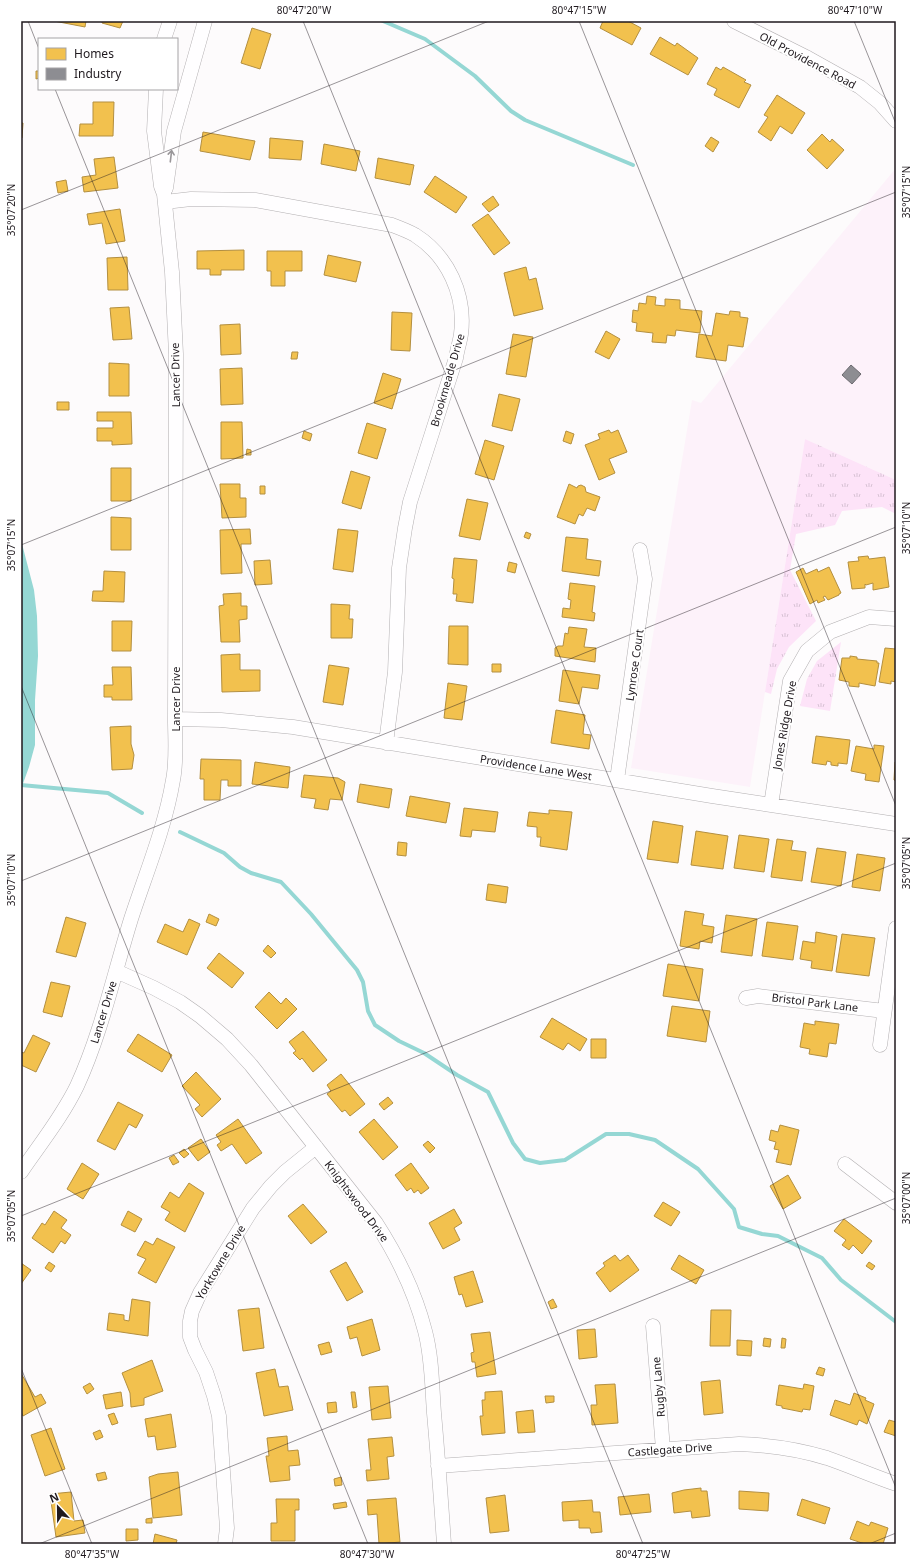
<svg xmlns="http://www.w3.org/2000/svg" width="917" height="1565" viewBox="0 0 917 1565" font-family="'Noto Sans',sans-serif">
	<defs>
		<pattern id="grass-tufts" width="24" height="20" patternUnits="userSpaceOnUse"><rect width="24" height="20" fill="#fde3f8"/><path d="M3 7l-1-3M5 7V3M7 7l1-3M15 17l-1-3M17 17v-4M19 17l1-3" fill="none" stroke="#d8c2d4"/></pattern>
	</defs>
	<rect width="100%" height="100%" fill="#fdfbfc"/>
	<path fill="#fdf2fa" d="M896,168V480L805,439L750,787L631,768L692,400L701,403Z"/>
	<path fill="url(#grass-tufts)" d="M805,439L896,480V514L882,507L842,511L835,525L796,534L790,570L816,621L789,647L777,669L771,694L765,692Z
		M841,642L830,711L800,706L807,679L817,661Z"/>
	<path fill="#95d7d4" d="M21,540L34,590L37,616L38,656L35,700V745L29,767L21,789Z"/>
	<path fill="#f2c14e" stroke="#b38f40" d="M54,21H86L85,27Z
		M102,21H123L120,28L102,23Z
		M603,21H628L641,28L632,45L600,28Z
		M252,28L271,34L260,69L241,63Z
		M660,37L675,46L677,43L698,58L688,75L650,54Z
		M716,67L721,70L723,67L746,80L744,82L751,85L739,108L714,95L717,89L707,84Z
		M36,71H39V78L36,79Z
		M777,95L805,113L792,134L780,126L771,141L758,132L768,117L764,115Z
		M93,102H114L113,136H79L80,124H93Z
		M21,123H23L22,138H21Z
		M203,132L255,141L250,160L200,151Z
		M822,134L830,142L832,139L844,150L827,169L807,150Z
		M711,137L719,142L713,152L705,146Z
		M270,138L303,141L301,160L269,158Z
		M324,144L360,151L356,171L321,164Z
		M114,157L118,188L84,192L82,177L96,175L94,159Z
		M378,158L414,165L410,185L375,178Z
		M435,176L467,197L456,213L424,192Z
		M66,180L68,191L58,193L56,182Z
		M493,196L499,205L489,212L482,204Z
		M120,209L125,241L106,244L102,223L89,225L87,214Z
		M488,214L510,243L494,255L472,225Z
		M244,250V270H221V275H210V269H197V251Z
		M267,251H302V271H285V286H271V271H267Z
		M328,255L361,262L356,282L324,275Z
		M127,257L128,290H108L107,258Z
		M526,267L529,280L536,278L543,309L514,316L504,273Z
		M647,296L656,297L655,305L665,306V299L680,300V309L702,311L700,333L676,330L675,336L667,335L666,343L652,342L653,333L636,331L637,323L632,322L633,310L638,311L639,303L646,304Z
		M129,307L132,339L113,340L110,308Z
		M730,311L740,312V317L748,318L743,347L728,345L726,361L696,357L699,334L712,336L716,313L729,315Z
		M392,312L412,313L410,351L391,350Z
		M240,324L241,354L221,355L220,325Z
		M606,331L620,339L609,359L595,352Z
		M513,334L533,337L526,377L506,374Z
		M292,352H298L297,359H291Z
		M109,363L129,364V396H109Z
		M242,368L243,404L221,405L220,369Z
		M383,373L401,379L392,409L374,403Z
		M499,394L520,399L512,431L492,426Z
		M57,402H69V410H57Z
		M97,412H131L132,444L112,445V441H97V428H113V421H97Z
		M221,422H242L243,458L221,459Z
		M367,423L386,429L377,459L358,453Z
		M609,430L611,433L618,430L627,452L609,459L615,473L599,480L585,445L600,439L598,434Z
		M304,431L312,434L310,441L302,438Z
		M566,431L574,434L571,444L563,441Z
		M485,440L504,446L494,480L475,474Z
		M247,449L251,450V455H246Z
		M111,468H131V501H111Z
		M351,471L370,477L361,509L342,503Z
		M220,484H240V498H246V517L222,518Z
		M569,484L577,488L578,486L581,485L585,487L586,492L600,497L595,511L587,508L583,516L579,514L575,524L557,517Z
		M260,486H265V494H260Z
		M467,499L488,503L480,540L459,536Z
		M111,517L131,518V550H111Z
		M250,529L251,544H241L242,573L221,574L220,530Z
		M338,529L358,531L353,572L333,569Z
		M526,532L531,534L529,539L524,537Z
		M566,537L588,539L586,559L601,561L599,576L562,571Z
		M868,556L869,559L885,557L889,587L873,590V583L866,585L865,584V588L852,589L848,562L859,561L858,557Z
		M454,558L477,560L473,603L456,601L457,594H453L454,579L452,578Z
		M270,560L272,584L255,585L254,561Z
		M509,562L517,564L515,573L507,571Z
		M829,567L841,593L839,594V595L828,600L825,596L823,597L825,600L818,603L817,600L810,604L796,572L803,568L806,574L817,569L818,572Z
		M104,571L125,572L124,602L92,601L93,591H103Z
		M570,583L595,586L592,612L595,613L594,621L562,617L563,608L570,609L571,600L568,599Z
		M241,593V606H247V619L239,620L240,642H221L219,606L224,605L223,594Z
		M331,604L350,605L349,619H353L352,638H331Z
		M112,621H132L131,651H112Z
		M449,626H468V665L448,664Z
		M569,627L587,629L584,647L596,648L595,662L555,656V648L558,646H563L565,633L568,634Z
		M885,648L896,649V682L891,681V684L879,682Z
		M240,654V670H260V691L222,692L221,655Z
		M850,656L857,657V659L877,661V663H879L875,686L859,683V687L849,686V682L839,680L842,658H850Z
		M492,664H501V672H492Z
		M329,665L349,668L343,705L323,702Z
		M112,667H131L132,700H112V697H104V685H113Z
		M563,670L600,675L598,689L582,687L579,704L559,701Z
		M448,683L467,686L462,720L444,718Z
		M556,710L585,715L583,734L591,735L589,749L551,743Z
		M131,726V744L134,755L132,769L112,770L110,727Z
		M816,736L850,740L847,764L838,763V766L831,765V762L827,761L826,765L812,763Z
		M874,745L884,746L879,782L865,780L866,774L851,771L856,746L874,749Z
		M201,759L241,760V786H228V780H221L220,800H204V779H200Z
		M255,762L290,767L288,788L252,784Z
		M895,762L896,763V781L894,780Z
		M304,775L338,778L345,782L342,800L330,799L328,810L314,808L316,799L301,797Z
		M360,784L392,789L389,808L357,802Z
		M410,796L450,803L446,823L406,816Z
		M464,808L498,812L495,832L472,830L471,837L460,836Z
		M549,810L572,812L567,850L540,846L541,837H537V827L527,826L529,812L549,814Z
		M653,821L683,826L678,863L647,859Z
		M696,831L728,836L723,869L691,865Z
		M739,835L769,839L764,872L734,868Z
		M777,839L793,841L791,850L806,852L802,881L771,877Z
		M398,842L407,843L406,856L397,855Z
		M817,848L846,852L841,886L811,882Z
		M857,854L885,858L880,891L852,887Z
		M488,884L508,887L506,903L486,900Z
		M685,911L704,914L702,925L714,927L712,943L700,941L699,949L680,946Z
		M209,914L219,919L216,926L206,922Z
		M726,915L757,919L752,956L721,952Z
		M66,917L86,923L76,957L56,952Z
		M189,919L200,924L187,955L157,942L165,924L183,932Z
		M767,922L798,926L793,960L762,956Z
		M816,932L837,936L832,971L811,968L812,961L800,959L803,941L815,943Z
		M842,934L875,938L869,976L836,972Z
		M268,945L276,953L271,958L263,951Z
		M219,953L244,973L232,988L207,968Z
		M668,964L703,969L699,1001L663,996Z
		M51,982L70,986L62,1017L43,1012Z
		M269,992L281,1004L286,998L297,1009L277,1029L255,1007Z
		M672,1006L710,1011L706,1042L667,1036Z
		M552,1018L587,1039L580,1051L568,1043L563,1050L540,1037Z
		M815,1021L839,1024L836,1044L829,1043L827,1057L809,1054L810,1049L800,1047L804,1023L815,1025Z
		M303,1031L327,1060L313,1072L302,1058L300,1060L293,1053L296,1051L289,1042Z
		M138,1034L172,1055L162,1072L127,1051Z
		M33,1035L50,1043L36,1072L21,1065V1052L24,1053Z
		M591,1039H606V1058H591Z
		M196,1072L221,1099L202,1117L195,1109L200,1105L182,1086Z
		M341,1074L365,1104L350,1116L345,1110L342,1112L327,1094L331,1091L327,1085Z
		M388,1097L393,1103L384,1110L379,1104Z
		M118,1102L143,1115L136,1128L129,1124L115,1150L97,1141Z
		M238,1119L262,1153L246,1164L232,1144L221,1151L217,1145L221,1142L216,1135Z
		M374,1119L398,1147L383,1160L359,1132Z
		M780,1125L799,1130L791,1165L776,1162L779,1150L774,1149L776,1142L769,1140L771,1130L778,1132Z
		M201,1139L210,1152L198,1161L188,1148Z
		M428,1141L435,1148L430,1153L423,1145Z
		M184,1149L189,1154L184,1158L179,1153Z
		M174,1155L179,1162L173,1165L169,1158Z
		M82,1163L99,1174L83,1199L67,1189Z
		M411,1163L429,1188L421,1194L418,1190L414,1193L411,1188L407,1191L395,1175Z
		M788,1175L801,1198L783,1209L770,1186Z
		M189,1183L204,1193L185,1232L165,1220L170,1212L161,1207L170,1192L179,1198Z
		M663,1202L680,1212L671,1226L654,1216Z
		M303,1204L327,1232L311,1244L288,1216Z
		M454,1209L462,1223L454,1228L460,1240L443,1249L429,1223Z
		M54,1211L67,1220L61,1228L71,1235L65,1244L61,1241L53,1253L32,1238L42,1223L45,1225Z
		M128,1211L142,1219L135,1232L121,1225Z
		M844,1219L872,1241L862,1254L853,1245L849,1250L842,1245L846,1240L834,1231Z
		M157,1238L175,1247L156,1283L138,1273L146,1259L137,1255L145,1241L153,1245Z
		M615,1255L620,1261L628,1255L639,1270L610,1292L596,1273L605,1266L603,1263Z
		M679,1255L704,1270L696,1284L671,1269Z
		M49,1262L55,1266L51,1272L45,1268Z
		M346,1262L363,1292L347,1301L330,1271Z
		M869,1262L875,1266L872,1270L866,1266Z
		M21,1263L31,1270L21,1284Z
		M473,1271L483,1302L466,1307L462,1294L459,1295L454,1277Z
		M132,1299L150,1302L148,1336L107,1330L109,1313L124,1315V1320L129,1321Z
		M553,1299L557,1307L551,1309L548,1302Z
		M259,1308L264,1348L243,1351L238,1310Z
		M711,1310H731L730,1346H710Z
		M372,1319L380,1350L362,1356L357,1337L350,1339L347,1327Z
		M595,1329L597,1357L579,1359L577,1330Z
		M490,1332L496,1374L477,1377L475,1362H472L471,1353L474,1352L471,1334Z
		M764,1338L771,1339L770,1347L763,1346Z
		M782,1338L786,1339L785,1348H781Z
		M737,1340L752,1341L751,1356L737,1355Z
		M329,1342L332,1352L321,1355L318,1345Z
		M152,1360L163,1391L144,1398V1405L131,1407L130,1393L122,1373Z
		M819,1367L825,1369L823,1376L816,1374Z
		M275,1369L279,1387L288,1386L293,1410L264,1416L256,1373Z
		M21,1375H22L35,1397L41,1394L46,1403L23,1416L21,1412Z
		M720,1380L723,1413L704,1415L701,1382Z
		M90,1383L94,1389L87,1394L83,1387Z
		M615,1384L618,1423L592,1425L591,1405H597L595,1385Z
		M804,1384L814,1386L810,1410L803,1409L802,1412L782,1408V1406L776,1405L779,1385L803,1389Z
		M388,1386L391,1418L372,1420L369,1387Z
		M502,1391L505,1433L482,1435L480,1416H483L482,1400H485V1392Z
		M121,1392L123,1406L106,1409L103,1395Z
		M351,1392H355L357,1407L353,1408Z
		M854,1393L866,1398L865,1400L874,1404L867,1424L859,1420L857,1425L830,1415L835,1400L850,1405Z
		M545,1396H554V1402L546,1403Z
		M336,1402L337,1412L328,1413L327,1403Z
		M533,1410L535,1432L518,1433L516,1412Z
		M114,1413L118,1423L112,1425L108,1415Z
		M171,1414L176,1447L157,1450L155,1436L148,1437L145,1419Z
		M889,1420L896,1422V1436L884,1432Z
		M51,1428L65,1469L45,1476L31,1435Z
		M100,1430L103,1437L96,1440L93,1433Z
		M287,1436L288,1451L298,1450L300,1465L289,1466L290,1480L270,1482L266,1456H269L267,1438Z
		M392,1437L394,1456L387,1457L389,1479L367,1481L366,1470H371L368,1439Z
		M105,1472L107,1479L98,1481L96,1474Z
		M178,1472L182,1515L153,1518L149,1477L158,1474Z
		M341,1477L342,1485L335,1486L334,1479Z
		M701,1488V1491H707L710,1516L692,1518L691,1511L674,1513L672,1493L684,1490Z
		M739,1491L769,1493L768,1511L739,1509Z
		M71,1492L74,1521L83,1520L85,1533L56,1537L50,1494Z
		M649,1494L651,1512L620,1515L618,1497Z
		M505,1495L509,1531L490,1533L486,1498Z
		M396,1498L400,1542L379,1544L377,1514L368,1515L367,1500Z
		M276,1499H299V1510H295V1541H271V1523H277Z
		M802,1499L830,1508L825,1524L797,1515Z
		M592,1500L593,1512H600L602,1532L591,1533L590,1528H579V1520L563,1521L562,1502Z
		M346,1502L347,1507L334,1509L333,1504Z
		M152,1518V1523H146V1519Z
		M857,1521L869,1526L871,1522L888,1528L883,1544H865L850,1539Z
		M126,1529H138V1540L126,1541Z
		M155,1534L177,1540L176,1544H153Z"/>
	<path fill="#8d8d92" stroke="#6c6a6f" d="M851,365L861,374L852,384L842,375Z"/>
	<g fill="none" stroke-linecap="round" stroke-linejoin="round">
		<path stroke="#95d7d4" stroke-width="4" d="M383,21L425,39L475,76L511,111L525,120L633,165
			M21,785L108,793L142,813
			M180,832L224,853L240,867L251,873L281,882L311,914L357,970L363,982L368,1011L375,1025L399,1041L424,1053L457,1075L488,1092L513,1143L525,1159L540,1163L565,1160L606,1134H629L655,1140L698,1169L734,1209L739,1227L762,1234L778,1236L822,1258L841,1280L896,1322"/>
		<g stroke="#b2afb1" stroke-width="15">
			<path id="minor" d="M734,21L808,58L860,87L880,103L896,121
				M164,39L170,21
				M166,188L174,131L205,21
				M165,202L191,199L255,200L392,225C400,228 408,231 415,235C448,256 466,295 461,334C460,342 457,350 456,358L410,502L405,528L399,568L395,672L386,743
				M175,719L221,720L293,727L712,796L896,824
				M617,780L645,579L640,550
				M771,805L790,681L807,651L830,632L869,617L896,619
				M116,971L154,988L180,1002L200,1016L227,1039L251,1065L376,1223C398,1257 415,1292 425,1331C432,1357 432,1386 434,1413C438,1457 441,1500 444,1544
				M746,998L758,996L884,1011
				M880,1045L896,928
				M845,1164L896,1203
				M21,1172C40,1144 62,1117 77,1086C101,1034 114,974 131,919C146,873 165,828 173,780C177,760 175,739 175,719L176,354L172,272L164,194L161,186L154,131L156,89
				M653,1326L663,1449
				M438,1466L739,1444C769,1445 798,1449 827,1458C850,1466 873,1476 896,1484
				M225,1544L227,1528L219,1416L214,1396L206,1372L195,1350L190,1337V1321L192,1311L200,1293L253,1208L271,1186L285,1172L316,1147"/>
		</g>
		<use href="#minor" stroke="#fffeff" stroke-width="14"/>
	</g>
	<defs><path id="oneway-shaft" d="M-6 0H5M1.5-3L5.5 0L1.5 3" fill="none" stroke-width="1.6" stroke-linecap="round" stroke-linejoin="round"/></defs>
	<use stroke="#9a979a" href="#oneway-shaft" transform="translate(171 156) rotate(-83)"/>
	<path fill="none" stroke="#1f191e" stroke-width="1" stroke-opacity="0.45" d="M28,21L39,49M303,21L896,1488M579,21L896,806M854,21L896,124M55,89L643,1544M21,210L489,21M21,545L896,192M21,686L368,1544M21,881L896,527M21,1216L896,863M21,1368L92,1544M39,1544L896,1198M869,1544L896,1533"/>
	<g text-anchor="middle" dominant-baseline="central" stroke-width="4" stroke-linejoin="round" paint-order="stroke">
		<g font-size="11" fill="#1f191e" stroke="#fff">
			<text transform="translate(808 60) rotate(28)">Old Providence Road</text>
			<text transform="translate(175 375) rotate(-91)">Lancer Drive</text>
			<text transform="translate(447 380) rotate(-74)">Brookmeade Drive</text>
			<text transform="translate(634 665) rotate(-82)">Lynrose Court</text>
			<text transform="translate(175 699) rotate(-90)">Lancer Drive</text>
			<text transform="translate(784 725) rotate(-80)">Jones Ridge Drive</text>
			<text transform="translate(536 767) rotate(9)">Providence Lane West</text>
			<text transform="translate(815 1002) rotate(7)">Bristol Park Lane</text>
			<text transform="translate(103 1012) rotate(-73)">Lancer Drive</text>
			<text transform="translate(357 1201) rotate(53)">Knightswood Drive</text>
			<text transform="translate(220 1262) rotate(-59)">Yorktowne Drive</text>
			<text transform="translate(658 1387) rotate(-95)">Rugby Lane</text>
			<text transform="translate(670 1449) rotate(-4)">Castlegate Drive</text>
		</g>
	</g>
	<rect width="917" height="1565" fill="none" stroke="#ffffff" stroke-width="44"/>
	<rect x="38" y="38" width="140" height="52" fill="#ffffff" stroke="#a5a3a5"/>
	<rect x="46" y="48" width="20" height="12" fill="#f2c14e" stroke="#a5a3a5"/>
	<text x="74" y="58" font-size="12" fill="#1f191e">Homes</text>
	<rect x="46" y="68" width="20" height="12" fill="#8d8d92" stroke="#a5a3a5"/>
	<text x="74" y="78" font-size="12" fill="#1f191e">Industry</text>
	<g transform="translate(58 1507) rotate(338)" stroke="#ffffff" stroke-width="3" paint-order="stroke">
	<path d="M0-3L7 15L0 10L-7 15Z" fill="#1f191e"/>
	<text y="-6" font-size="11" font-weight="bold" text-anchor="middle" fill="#1f191e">N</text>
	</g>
	<rect x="22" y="22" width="873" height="1521" fill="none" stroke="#1f191e" stroke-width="1.5"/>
	<g font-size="10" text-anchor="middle" fill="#1f191e">
		<text x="304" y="14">80°47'20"W</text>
		<text x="579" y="14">80°47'15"W</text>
		<text x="855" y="14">80°47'10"W</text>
		<text transform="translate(906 192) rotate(-90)" y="4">35°07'15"N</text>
		<text transform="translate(11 210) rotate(-90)" y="4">35°07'20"N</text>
		<text transform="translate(906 528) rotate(-90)" y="4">35°07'10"N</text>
		<text transform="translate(11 545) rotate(-90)" y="4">35°07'15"N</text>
		<text transform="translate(906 863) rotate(-90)" y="4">35°07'05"N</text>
		<text transform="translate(11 880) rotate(-90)" y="4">35°07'10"N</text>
		<text transform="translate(906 1198) rotate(-90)" y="4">35°07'00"N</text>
		<text transform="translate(11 1216) rotate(-90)" y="4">35°07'05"N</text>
		<text x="92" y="1558">80°47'35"W</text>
		<text x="367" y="1558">80°47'30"W</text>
		<text x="643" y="1558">80°47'25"W</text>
	</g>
</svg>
